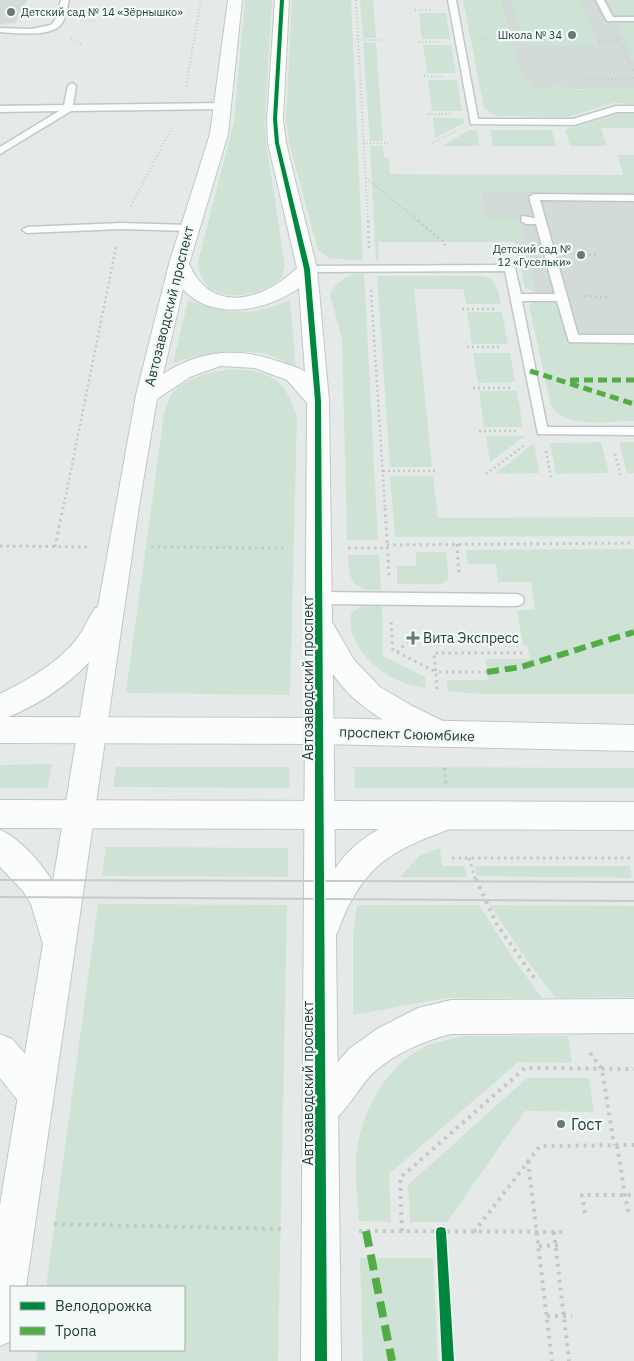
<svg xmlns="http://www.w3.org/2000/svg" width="634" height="1361" viewBox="0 0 634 1361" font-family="'IBM Plex Sans',sans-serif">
	<rect width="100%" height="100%" fill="#e5eae8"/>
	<path fill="#d3dbd8" d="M0,0H27L15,23L0,24Z
		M500,0H634V88L537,90L519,70Z
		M480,191H634V376H553L555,332L550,310H539L519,218H485Z"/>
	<path fill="#cee3d6" d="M245,0H272L265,119L266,142L285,266C284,269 283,274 282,277C278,282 271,285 266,288C238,301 200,299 198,262L234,121Z
		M292,0H351L363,261L329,258L318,250L289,143L286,119Z
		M360,0H373L376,38H363Z
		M463,0H500L519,70L537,90C551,90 554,81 572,90L634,88V104L614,103L568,117L503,116L494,115L484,108Z
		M512,0H580L597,45L525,46Z
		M607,0L634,1V17H619L613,14Z
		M419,13H446L450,39H422Z
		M622,22H634V60L618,24Z
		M363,42L376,43L383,141H370Z
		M423,45H451L456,73H427Z
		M428,80H457L462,111H432Z
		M617,114H634V128H601L607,146H570L565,130Z
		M433,118H463L464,123L435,138Z
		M469,130H477L479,146H443Z
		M490,130H552L556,146H493Z
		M370,146H383L384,158H389L390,174L623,175L618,155H634V191H480L485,218H519L535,292L525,288L515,242H378L379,260H376Z
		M364,272L378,540H347L342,339L330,295C336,280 349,274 364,272Z
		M377,276H480C497,278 498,288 501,304H466L463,289H414L432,467H390Z
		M188,300C225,316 252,316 290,300L296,368C289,364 282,360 274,357C243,346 204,353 173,363Z
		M533,302H551L558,307L567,342L634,343V421C608,421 567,429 551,406L529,305Z
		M467,312H502L508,344H472Z
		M473,353H510L515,382L478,383Z
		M236,369C274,372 285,381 297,417L290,695L126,693L164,414C166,408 168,400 171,395C185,376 215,371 236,369Z
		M479,391H517L523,427H484Z
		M486,436H525L490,462Z
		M601,442L609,473L556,474L550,443Z
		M619,442H634V473H627Z
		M534,443L539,473L495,474Z
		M390,476H433L438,518L634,517V536L395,537Z
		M634,549V694H480L448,691L447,680H488L486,659H530L527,645H523L517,610H535L531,582H498L496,564H468L466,550Z
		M416,552H446L449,578L444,583L440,584H397V566H416Z
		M348,555H379L381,590C352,591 349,582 348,555Z
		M362,606H382L383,656L425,677L426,688C395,685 362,663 352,633C350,627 351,619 351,613Z
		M52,764L47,788H0V765Z
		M116,767H290L289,788L113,787Z
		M354,767L634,768V788H355Z
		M106,847L288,848V877L102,876Z
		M440,848L442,866H465L467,877H400L419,856Z
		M474,866H630L632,878L477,876Z
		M98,904L287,905L278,1361H36L38,1350H184V1287H46Z
		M357,905H479L515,961L542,998H446L353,1015V932Z
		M490,905L634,906V997L555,998L525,958Z
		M464,1036H568L572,1063L518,1062L389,1174L391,1222L359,1221C358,1200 354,1169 357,1149C362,1112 384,1071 417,1051C431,1042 448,1040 464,1036Z
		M527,1078H589L594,1112L525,1111L447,1222H410L408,1185Z
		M360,1258H433L438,1361H363Z"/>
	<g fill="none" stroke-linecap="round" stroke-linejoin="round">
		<g stroke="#c2c7c5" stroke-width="3">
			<path id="service" d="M61,0H69C67,7 66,17 62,23C53,38 15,33 0,32V28L31,29L51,25L55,20Z
				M448,0H456L478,119H573L616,106H634V112H617L574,125L471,124Z
				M596,0H604L613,17H634V21H607Z
				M72,83L76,86L73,105L223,103L227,106L223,109L71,111L0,154V147L59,111L0,112V106L64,105L68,86Z
				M534,194L634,195V201L540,200L578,335H634V343L569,342L557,301H522L547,427H634V435L538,434L505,271L307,272L302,269L307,266L510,265L515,268L521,294H555L536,224H526L521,221L522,216L535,218L529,197Z
				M121,223L189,225L194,228L189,231L121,229L27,233L22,230L27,227Z
				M321,592L517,594L522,596L524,600L522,604L517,606L321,604L316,602L314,598L316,594Z"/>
		</g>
		<g stroke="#c2c7c5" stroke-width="2">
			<path id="minor" d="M634,999V1033L451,1034C423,1041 395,1053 373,1073C355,1091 345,1118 321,1128L308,1123L303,1110L308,1097L349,1049L377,1029L418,1008L451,1000Z
				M0,1034L12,1039L49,1081L54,1094L49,1107L36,1112L23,1107L0,1078Z"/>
		</g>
		<g stroke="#c2c7c5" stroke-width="2">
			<path id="tertiary" d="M228,0H242L228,134L189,264C212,316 264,300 297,268L268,143L267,119L275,0H289L283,119L286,143L317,269L329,401L332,622L354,660L380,687L412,706L451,725L455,734L451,743L441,747C402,732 356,710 333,674L335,869C359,832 400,817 441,804L452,808L456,818L452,828C404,847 376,855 350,903C344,913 341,925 336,935L341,1361H301L307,403L287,380L255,368L220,366L190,377L157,399L139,506L26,1287H11V1341L0,1346V1205L43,944L31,904L23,891L0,867V830C21,839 41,863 53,882L89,662C65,688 33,708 0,720V694C29,679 59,663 79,636C85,627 89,617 95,608L98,607L136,395L169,264L210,134ZM299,288L305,372C299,367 288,365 280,362C239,347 200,350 163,374L183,289C212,322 267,311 299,288Z"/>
		</g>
		<g stroke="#c0c8c5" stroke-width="2">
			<path id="secondary" d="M0,717L320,718L634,725V751L320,744L0,743Z
				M0,800L634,802V830L0,828Z"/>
		</g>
		<path stroke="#c2cac8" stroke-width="2" stroke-dasharray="1 2.5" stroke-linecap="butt" d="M356,0L368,222
			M415,10H432
			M82,20L94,21
			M71,38L83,45
			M618,38L634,71
			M482,39L489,36
			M358,40H380
			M419,42H439
			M599,42H620
			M424,76L443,77
			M587,80L634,78
			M186,86L201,0
			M428,114H450
			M363,143H388
			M432,143L456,131
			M366,178L420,222
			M131,206L172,127"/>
		<path stroke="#c2cac8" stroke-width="2.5" stroke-dasharray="2 3" stroke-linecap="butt" d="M368,221L369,249
			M418,221L444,242L445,247
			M574,254L598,255
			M371,290L385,509
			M585,296L609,297
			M462,309H494
			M467,347H502
			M473,388H510
			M479,431H519
			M546,451L551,477
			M615,454L621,477
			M383,471H437
			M486,474L526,444
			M63,509L116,247"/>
		<path stroke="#c2cac8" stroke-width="3" stroke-dasharray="2.5 4" stroke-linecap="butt" d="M385,508L389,576
			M457,544L459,576
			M387,545L634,543
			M0,546L90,547
			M55,547L63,508
			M151,547L287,548
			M348,548H387
			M391,622L393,650L436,672L437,690
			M397,652L407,643
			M487,672H436L434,653H524
			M444,768L446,784
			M452,858H634
			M469,858L476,881"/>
		<path stroke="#c2cac8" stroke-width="4" stroke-dasharray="3 5" stroke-linecap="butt" d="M476,879L496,923L537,982
			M590,1053L602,1069L614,1145
			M617,1146L628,1212
			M528,1161L552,1361
			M585,1213L582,1195H634
			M54,1224L281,1229
			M359,1231L562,1232
			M402,1231L400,1178L525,1068L634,1069
			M441,1232L448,1361
			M474,1232L540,1146L634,1145
			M554,1232L569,1361
			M539,1246L563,1245
			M547,1316H572"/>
		<use href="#service" fill="#fbfcfc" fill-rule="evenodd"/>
		<use href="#minor" fill="#fbfcfc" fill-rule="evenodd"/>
		<use href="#tertiary" fill="#fbfcfc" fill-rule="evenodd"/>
		<use href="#secondary" fill="#fbfcfc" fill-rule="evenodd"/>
		<path stroke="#c7cbca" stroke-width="1" d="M0,880L181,881"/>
		<path stroke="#c7cbca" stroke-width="2" d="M0,880L634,882
			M0,897L634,901"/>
		<path stroke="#53ad46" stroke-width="5" stroke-dasharray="9 5" stroke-linecap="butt" d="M530,371L634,404
			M570,380H634"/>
		<path stroke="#53ad46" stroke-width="6" stroke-dasharray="12 6" stroke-linecap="butt" d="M487,672L521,667L634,632"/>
		<path stroke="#53ad46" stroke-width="8" stroke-dasharray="16 8" stroke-linecap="butt" d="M366,1231L392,1361"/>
		<g stroke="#f3f9f6" stroke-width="3">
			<path id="cycleway" d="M280,0H284L277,119L279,143L310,269L321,401L327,1361H315V401L304,269L275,143L273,119Z
				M441,1227L445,1228L446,1232L454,1361H442L436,1232L437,1228Z"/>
		</g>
		<use href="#cycleway" fill="#00873e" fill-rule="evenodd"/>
	</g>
	<g fill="#677a76" stroke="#f3f9f6" stroke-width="2">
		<circle cx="11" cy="12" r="5"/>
		<circle cx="572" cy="35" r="5"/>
		<circle cx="581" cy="255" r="5"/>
		<path d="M410.5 630.5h5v5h5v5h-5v5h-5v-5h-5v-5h5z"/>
		<circle cx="561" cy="1124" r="5"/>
	</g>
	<g text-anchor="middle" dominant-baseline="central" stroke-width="4.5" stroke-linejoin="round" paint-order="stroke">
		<g font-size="11" fill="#233d39" stroke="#f3f9f6" text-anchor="end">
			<text x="21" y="12" text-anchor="start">Детский сад № 14 «Зёрнышко»</text>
			<text x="562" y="35">Школа № 34</text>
			<text x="571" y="249">Детский сад №<tspan x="571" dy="13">12 «Гусельки»</tspan></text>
		</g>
		<g font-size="14" fill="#233d39" stroke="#f3f9f6">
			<text transform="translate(169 306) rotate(-76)">Автозаводский проспект</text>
			<text transform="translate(308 678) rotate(-90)">Автозаводский проспект</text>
			<text transform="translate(407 734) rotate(2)">проспект Сююмбике</text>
			<text transform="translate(308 1083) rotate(-90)">Автозаводский проспект</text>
		</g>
		<g font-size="14" fill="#233d39" stroke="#f3f9f6" text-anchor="start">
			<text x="423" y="638">Вита Экспресс</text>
		</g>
		<g font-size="16" fill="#233d39" stroke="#f3f9f6" text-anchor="start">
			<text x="571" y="1124">Гост</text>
		</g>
	</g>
	<rect x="10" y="1286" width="175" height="65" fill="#f3f9f6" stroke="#a0aeaa"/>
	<rect x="20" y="1302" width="25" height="8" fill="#00873e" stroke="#a0aeaa"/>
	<text x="55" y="1311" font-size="15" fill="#233d39">Велодорожка</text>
	<rect x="20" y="1327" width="25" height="8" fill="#53ad46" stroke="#a0aeaa"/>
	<text x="55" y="1336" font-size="15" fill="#233d39">Тропа</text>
</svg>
